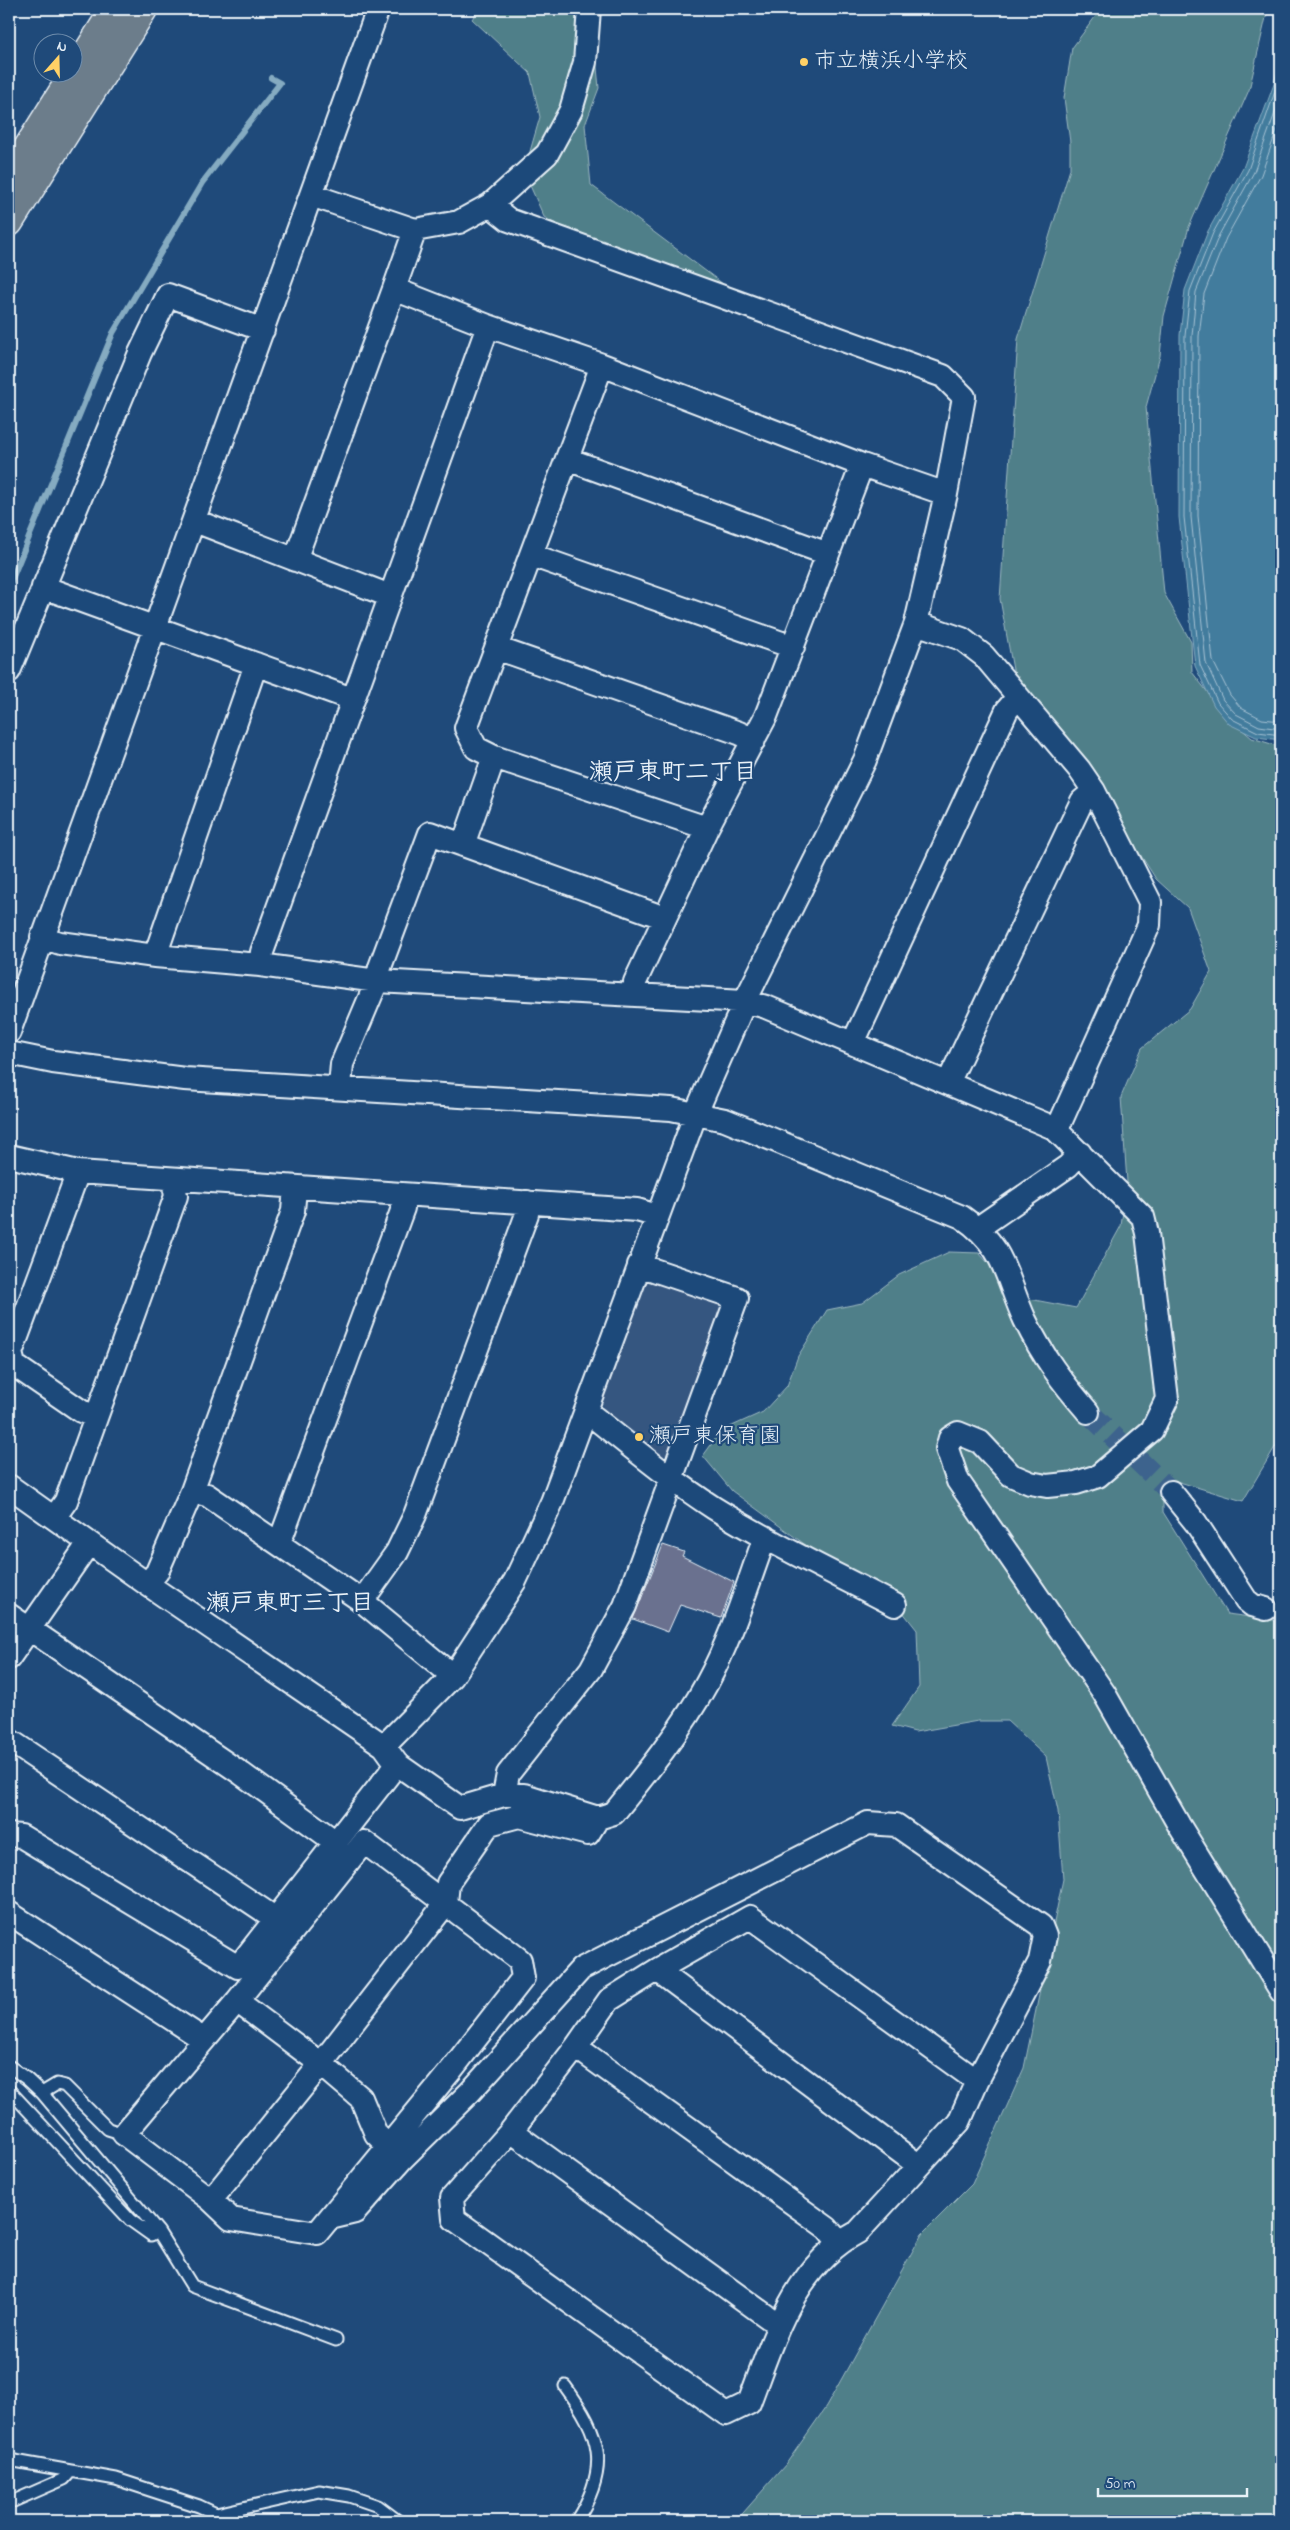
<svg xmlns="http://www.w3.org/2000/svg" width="1290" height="2530" viewBox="0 0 1290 2530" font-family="'Indie Flower','Klee One',sans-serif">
	<rect width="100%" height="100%" fill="#1f4a7a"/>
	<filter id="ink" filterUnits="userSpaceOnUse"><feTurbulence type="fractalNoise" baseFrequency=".02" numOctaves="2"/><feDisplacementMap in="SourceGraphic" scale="10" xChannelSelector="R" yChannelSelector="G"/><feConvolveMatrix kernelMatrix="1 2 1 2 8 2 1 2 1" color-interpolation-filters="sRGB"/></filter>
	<g filter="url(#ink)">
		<path fill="#365680" d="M658,1277L716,1299L723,1314L674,1453L659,1457L606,1415L601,1399L643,1284Z"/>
		<path fill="#507f89" stroke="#9cb8c0" d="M479,9H582L594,36L599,88L585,125L591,185L723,284L587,243L544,217L524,172L540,117L530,73L472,19Z
			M1101,9H1271L1267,13L1249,90L1189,227L1164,316L1160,356L1146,407L1164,593L1191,642L1192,672L1226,716L1252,738L1281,747V1437L1243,1501L1176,1481L1163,1492V1512L1227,1614L1281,1621V2521H736L786,2464L826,2407L922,2234L972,2184L1024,2068L1063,1879L1058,1811L1046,1757L1007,1721H978L915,1732L892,1726L919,1687L917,1630L887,1592L852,1579L732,1491L703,1456L721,1431L763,1412L787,1386L798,1356L827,1310L862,1303L899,1275L949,1252L979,1253L1019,1297L1076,1308L1121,1226L1127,1182L1121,1097L1142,1048L1190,1009L1211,972L1188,908L1156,879L1082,764L1014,675L1000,599L1018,339L1070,169V142L1064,98L1072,48Z"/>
		<path fill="#437c9d" stroke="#85abc1" d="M1281,53V740L1256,737L1229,724L1214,706L1195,666L1179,517L1180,335L1185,290L1208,231L1243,168L1274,84Z"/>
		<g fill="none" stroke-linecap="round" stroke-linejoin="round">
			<path stroke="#a6c2d4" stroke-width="1" d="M1281,74L1248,170L1213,233L1190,291L1185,336L1184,517L1200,665L1218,703L1232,719L1258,732L1281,735
				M1281,96L1254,172L1219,235L1196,292L1192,336L1191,517L1206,663L1223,700L1236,714L1259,726L1281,729
				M1281,118L1261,175L1226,238L1204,294L1199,336L1198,516L1213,661L1230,695L1241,708L1262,719L1281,721"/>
			<path stroke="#85abc1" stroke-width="6" d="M9,586L113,333L202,183L280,83L271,78"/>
		</g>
		<path fill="#6a718f" stroke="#e8f1f8" d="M663,1545L684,1552L682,1556L734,1582L721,1618L680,1605L668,1632L633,1619Z"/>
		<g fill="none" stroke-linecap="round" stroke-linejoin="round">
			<path stroke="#3d638d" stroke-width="22" stroke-dasharray="22 11" stroke-linecap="butt" d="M1088,1412L1171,1492"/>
			<g stroke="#e8f1f8" stroke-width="15">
				<path id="lane" d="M9,2066L27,2079L42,2093L57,2084L65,2086L108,2129L124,2134
					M9,2090L130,2220L151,2235L158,2231
					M42,2093L158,2231L192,2286L336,2340
					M565,2386C601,2435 611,2467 576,2521
					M9,2460L116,2479L199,2506L216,2514L319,2491L349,2496L378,2506L398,2521
					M9,2503L64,2479L71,2471"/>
			</g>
			<g stroke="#e8f1f8" stroke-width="26">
				<path id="street" d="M311,195L415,230L459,222L490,205L547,154L571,110L585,62L589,9
					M415,230L394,289L488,326L602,365L862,465L946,494
					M602,365L466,728L476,748L494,757L707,828
					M567,459L828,554
					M195,521L390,596
					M531,555L793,647
					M295,560L394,289
					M43,587L352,699
					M916,623L962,639L984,656L1079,769L1094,791L1150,902L1149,925L1061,1121L1054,1128
					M496,648L739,733L754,740
					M9,671L140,353L168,295L263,330
					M463,845L494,757
					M42,937L60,943L155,956L260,965L377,981L745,1001L766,1007L1054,1128L1143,1217L1147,1233L1167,1399L1152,1430L1098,1476L1076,1483L1047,1486L1030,1483L1011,1475L980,1442L958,1433L950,1438L947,1449L958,1481L1104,1693L1179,1825L1281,1991
					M155,956L256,664
					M260,965L262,952L488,326
					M635,994V982L707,828L766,716L862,465
					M9,1032L378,9
					M853,1043L1007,710L1018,697
					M9,1053L53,1062L185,1079L671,1109L725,1120L962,1217C1006,1247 1005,1276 1025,1320C1043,1357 1062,1382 1088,1412
					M948,1083L1082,801L1094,791
					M340,1087L342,1064L377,981L380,967L430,833L665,918
					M9,1156L78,1172L637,1210L657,1216
					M78,1172L11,1353L14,1365L81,1411L96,1417
					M978,1228L1068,1166L1080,1153
					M586,1411C628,1444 669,1479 714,1508C772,1544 834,1573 895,1605
					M9,1486L147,1584L384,1746L397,1764L460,1808L504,1795H524L598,1818
					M192,1491L207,1495L362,1601L453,1676
					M1171,1492L1196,1523L1246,1600L1252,1605L1266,1609
					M54,1518L66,1501L176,1196L173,1179
					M277,1542L283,1533L403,1208L402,1194
					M147,1584L157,1572L192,1491L293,1211L295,1188
					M362,1601L397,1552L415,1515L527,1214V1202
					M9,1615L242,1774L337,1843
					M9,1658L89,1543
					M9,1740L276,1919
					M384,1746L453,1676L515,1581L552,1502L696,1113L745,1001L865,760L916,623L946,494L964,397L943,376L509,220L490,205
					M504,1795L508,1774L591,1669L625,1606L737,1298L639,1265
					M9,1835L21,1836L238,1967L397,1764
					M9,1913L203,2039
					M657,1970L750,1917L977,2081
					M237,2001L124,2134L211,2200L231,2219L317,2233L452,2069L523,1978L520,1960L364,1842L237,2001L321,2064L361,2098L376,2134L387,2145
					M576,2047L511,2131L769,2318L780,2323
					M211,2200L321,2064L446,1903L448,1883L489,1824L519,1816L588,1834L598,1818L614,1813C648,1771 682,1729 707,1683C732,1637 747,1586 765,1537
					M330,2218L355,2212L402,2159L470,2092L581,1969L868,1823L896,1825L1041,1926L1045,1936L1040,1961L977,2081L959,2122L858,2232C794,2266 773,2340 749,2403L726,2414L454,2219L452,2198L511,2131
					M839,2242L827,2228L576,2047L609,2000L657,1970L918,2165"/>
			</g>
			<g stroke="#e8f1f8" stroke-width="31">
				<path id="primary" d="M9,178L115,9
					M9,222L143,9"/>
			</g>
			<use href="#lane" stroke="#1f4a7a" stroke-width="11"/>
			<use href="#street" stroke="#1f4a7a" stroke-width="22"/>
			<use href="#primary" stroke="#6c7d8b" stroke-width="28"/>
		</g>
	</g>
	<g fill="#ffd166" stroke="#1f4a7a" stroke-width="2">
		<circle cx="804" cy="62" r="5"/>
		<circle cx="639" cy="1437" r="5"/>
	</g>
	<g text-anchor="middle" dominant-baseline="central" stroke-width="4.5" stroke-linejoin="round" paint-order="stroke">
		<g font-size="22" fill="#e8f1f8" stroke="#1f4a7a" text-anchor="start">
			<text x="814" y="62">市立横浜小学校</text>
			<text x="649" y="1437">瀬戸東保育園</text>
		</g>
		<g font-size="24" font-weight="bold" fill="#e8f1f8" stroke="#1f4a7a">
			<text x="673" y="773">瀬戸東町二丁目</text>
			<text x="290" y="1604">瀬戸東町三丁目</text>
		</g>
	</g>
	<rect width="1290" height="2530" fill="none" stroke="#1f4a7a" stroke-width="30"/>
	<rect x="15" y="15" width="1260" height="2500" fill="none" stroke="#e8f1f8" stroke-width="2" filter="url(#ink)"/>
	<g transform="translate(58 58) rotate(20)"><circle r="24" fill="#1f4a7a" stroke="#6f8dac"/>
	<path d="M0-4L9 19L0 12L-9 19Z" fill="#ffd166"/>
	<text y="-8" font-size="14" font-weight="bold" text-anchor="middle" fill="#e8f1f8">N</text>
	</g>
	<path d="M1098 2488v8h149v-8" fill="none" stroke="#e8f1f8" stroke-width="2.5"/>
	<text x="1105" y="2488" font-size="15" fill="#e8f1f8" stroke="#1f4a7a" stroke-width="4" paint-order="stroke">50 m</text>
</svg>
